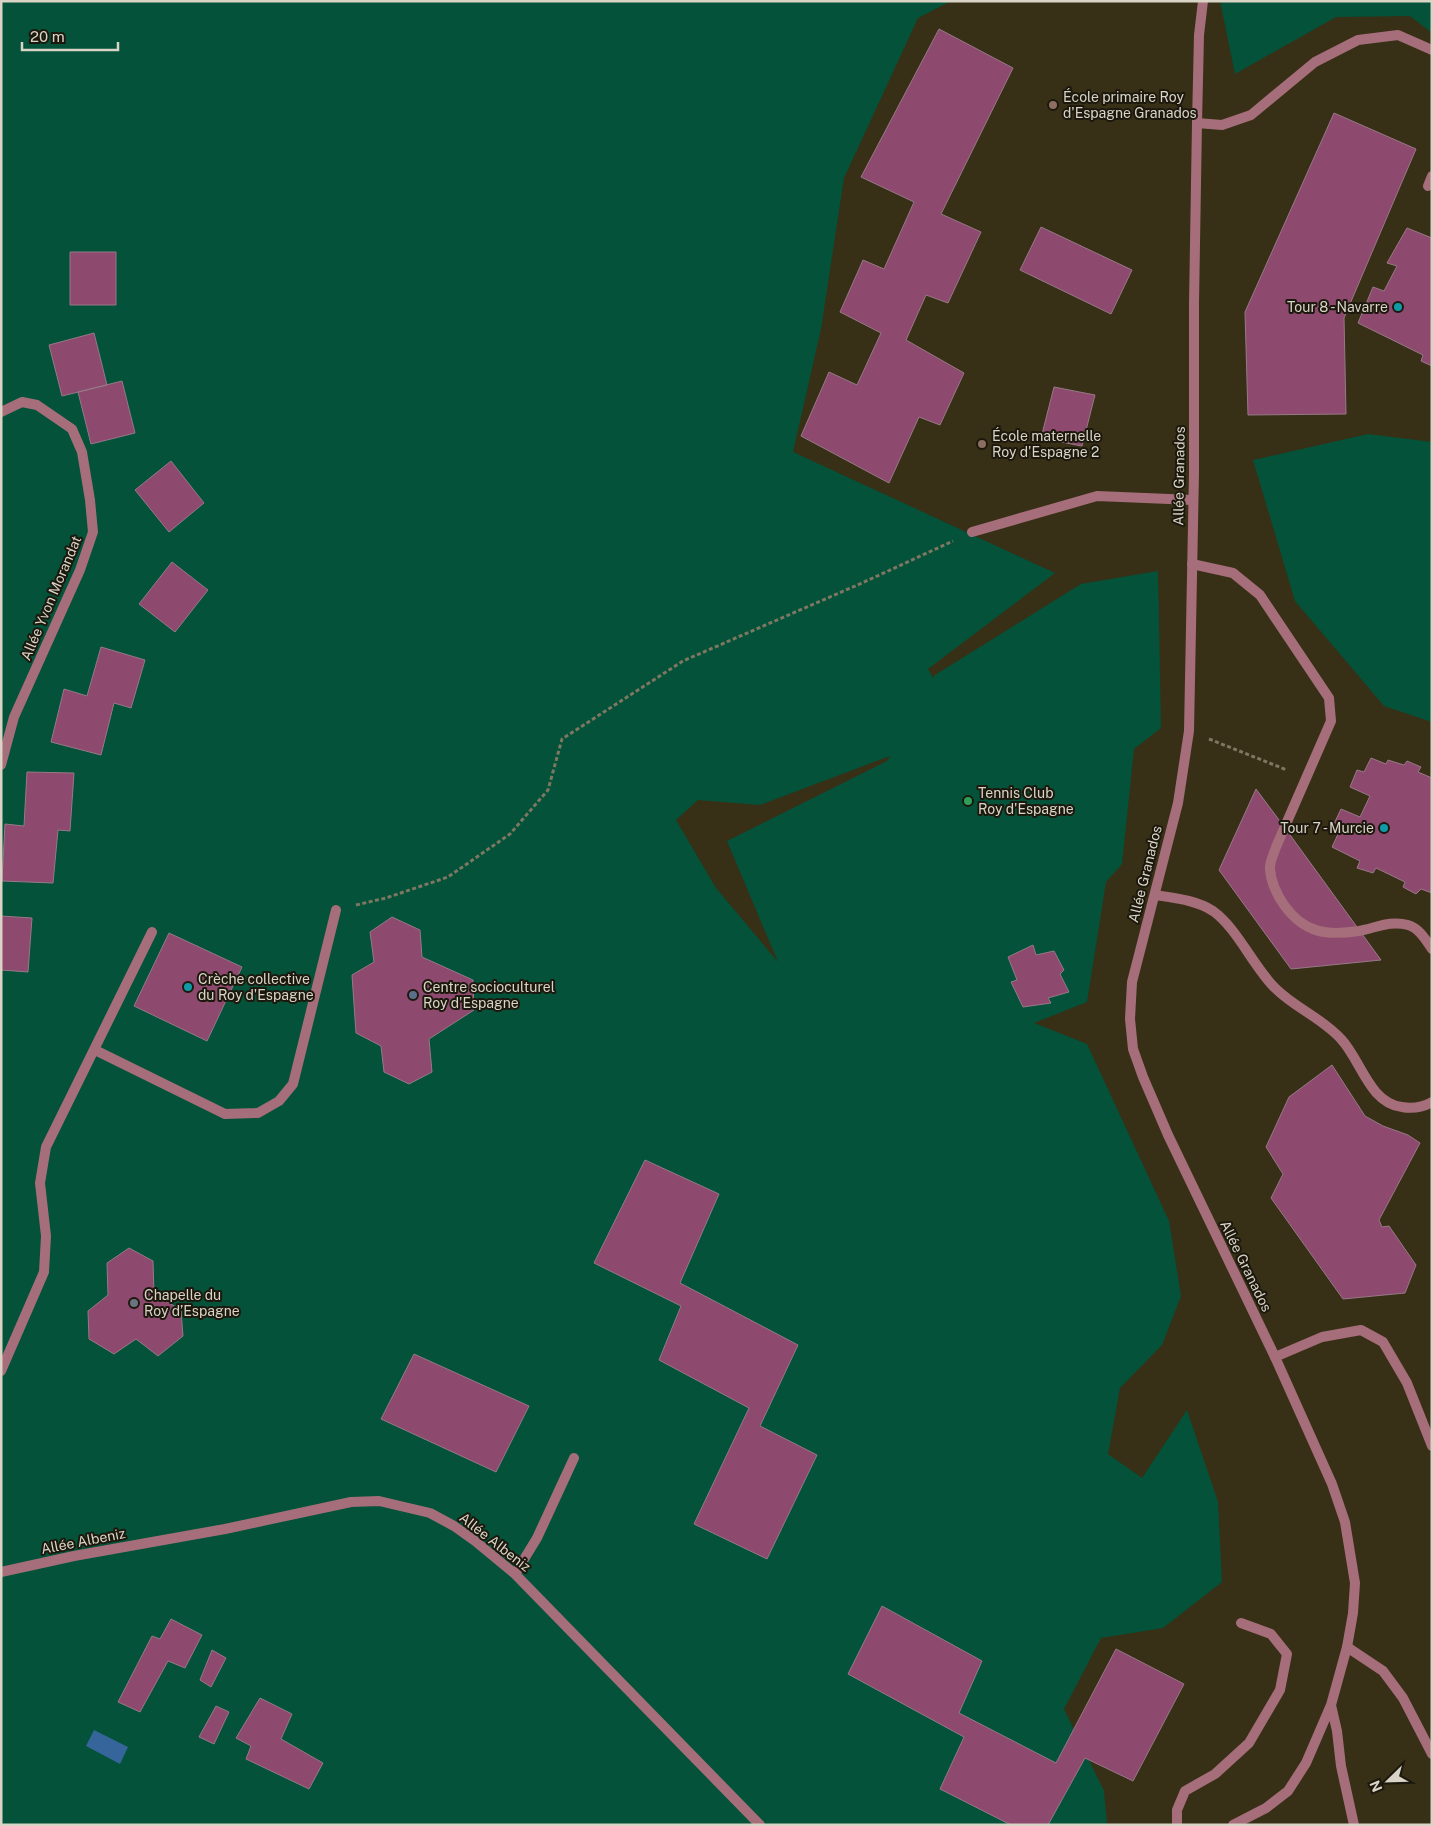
<svg xmlns="http://www.w3.org/2000/svg" width="1433" height="1826" viewBox="0 0 1433 1826" font-family="'Public Sans',sans-serif">
	<rect width="100%" height="100%" fill="#383016"/>
	<path fill="#035239" fill-rule="evenodd" d="M1,1H951L918,18L844,178L821,329L793,452L1055,573L928,669L933,678L935,675L1081,584L1158,571L1161,728L1134,749L1122,864L1106,882L1087,1002L1034,1023L1087,1044L1169,1221L1181,1296L1162,1345L1120,1388L1108,1454L1142,1478L1187,1410L1218,1502L1222,1582L1163,1628L1101,1638L1064,1709L1104,1791L1107,1825H1ZM890,756L887,761L727,841L778,962L716,888L676,820L698,800L760,805Z
		M1220,1H1432V33L1410,16L1336,17L1235,74Z
		M1368,434L1432,442V722L1384,706L1295,601L1253,460Z"/>
	<path fill="#36659b" d="M94,1730L128,1747L120,1764L86,1746Z"/>
	<path fill="#8d496e" stroke="#977987" d="M939,29L1013,68L941,214L981,232L948,303L926,295L906,340L964,373L940,425L919,417L889,483L801,436L829,372L857,385L881,333L840,312L863,260L884,269L914,202L861,177Z
		M1334,113L1416,149L1344,318L1346,414L1248,415L1245,312Z
		M1041,227L1132,270L1111,314L1020,270Z
		M1407,228L1432,238V366L1421,361L1423,355L1358,323L1373,287L1384,291L1397,266L1387,263Z
		M70,252H116V305H70Z
		M94,333L107,385L62,396L49,345Z
		M122,381L135,433L91,444L78,392Z
		M1054,387L1095,395L1082,446L1041,438Z
		M171,461L204,503L169,532L135,490Z
		M172,562L208,590L175,632L139,604Z
		M101,647L145,660L131,708L114,703L101,755L51,742L64,689L87,696Z
		M1371,758L1386,764L1388,760L1404,765L1407,761L1421,767L1418,772L1432,778V893L1421,889L1416,894L1403,887L1405,882L1376,868L1373,873L1357,868L1360,861L1332,847L1340,830L1333,826L1341,809L1360,817L1370,796L1350,787L1357,770L1364,772Z
		M27,772L74,773L70,831L58,830L53,883L2,881L5,824L24,826Z
		M1256,789L1285,828L1381,960L1291,969L1219,870Z
		M1,916L32,918L28,972L1,970Z
		M392,917L420,930L422,957L473,980L474,1010L429,1039L432,1072L409,1084L384,1072L381,1046L356,1033L352,975L374,962L370,932Z
		M169,933L242,967L207,1041L134,1006Z
		M1033,945L1036,955L1054,951L1064,970L1060,974L1069,992L1048,998L1051,1003L1023,1007L1011,982L1017,980L1008,957Z
		M1332,1065L1365,1116L1383,1126L1408,1135L1420,1143L1379,1220L1382,1227L1389,1226L1416,1265L1405,1293L1343,1299L1271,1198L1283,1174L1266,1147L1289,1097Z
		M645,1160L719,1194L680,1283L798,1345L760,1426L817,1455L767,1559L694,1524L749,1408L659,1360L681,1306L594,1263Z
		M129,1248L153,1261L154,1294L181,1310L183,1336L158,1356L136,1339L114,1354L89,1339L88,1311L108,1295L107,1263Z
		M414,1354L529,1406L496,1472L381,1419Z
		M882,1606L982,1661L959,1713L1056,1763L1116,1649L1184,1684L1133,1781L1085,1758L1048,1825H1011L940,1789L964,1737L848,1674Z
		M171,1619L202,1635L185,1668L168,1661L140,1712L118,1702L152,1636L160,1639Z
		M212,1650L226,1658L211,1687L200,1680Z
		M260,1698L292,1714L281,1739L323,1763L309,1789L246,1759L251,1746L236,1738Z
		M216,1706L229,1712L214,1744L199,1737Z"/>
	<g fill="none" stroke-linecap="round" stroke-linejoin="round">
		<path stroke="#7e7762" stroke-width="3" stroke-dasharray="4 2.5" stroke-linecap="butt" d="M1209,739L1287,770
			M356,905L386,898L448,877L510,834L548,790L562,739L683,661L862,583L953,541"/>
		<path stroke="#a66e7a" stroke-width="10" d="M1197,123L1222,125L1251,115L1315,62L1358,40L1398,35L1432,50
			M1428,186L1432,176
			M972,532L1097,496L1193,500
			M1192,564L1233,573L1260,595L1329,698L1331,721L1276,847C1274,854 1269,863 1270,869C1271,882 1277,895 1284,905C1304,933 1326,936 1359,931C1376,928 1390,920 1408,925C1419,928 1426,940 1432,949
			M1155,895C1174,898 1196,900 1213,911C1237,928 1253,966 1275,988C1295,1008 1322,1018 1341,1039C1361,1060 1369,1103 1402,1107C1413,1109 1423,1107 1432,1102
			M1275,1357L1322,1337L1361,1330L1383,1342L1407,1383L1432,1446
			M1347,1647L1383,1671L1403,1698L1432,1754
			M1177,1825V1810L1185,1791L1215,1774L1249,1743L1280,1690L1287,1654L1271,1634L1241,1623"/>
		<path stroke="#a66e7a" stroke-width="10" d="M1203,1L1199,35L1197,123L1194,304V473L1189,731L1178,803L1132,982L1130,1019L1133,1049L1143,1077L1168,1135L1275,1357L1332,1484L1345,1522L1355,1583L1353,1613L1347,1647L1331,1705L1306,1763L1288,1791L1266,1808L1233,1825
			M1,412L22,402L37,405L72,429L82,452L90,500L93,532L80,570L14,717L1,765
			M95,1050L225,1114L258,1113L279,1101L293,1084L336,910
			M1,1371L44,1272L46,1236L40,1183L46,1147L152,932
			M1,1572L74,1556L225,1529L351,1502L379,1501L430,1513L454,1526L475,1541L515,1574L760,1825
			M515,1574L537,1538L574,1458
			M1331,1705L1337,1731L1341,1766L1354,1825"/>
	</g>
	<g fill="#8d6e63" stroke="#1c180d" stroke-width="2">
		<circle cx="1053" cy="105" r="5"/>
		<circle cx="982" cy="444" r="5"/>
	</g>
	<g fill="#0f9aa8" stroke="#1c180d" stroke-width="2">
		<circle cx="1398" cy="307" r="5"/>
		<circle cx="1384" cy="828" r="5"/>
		<circle cx="188" cy="987" r="5"/>
	</g>
	<circle fill="#2e9e5b" stroke="#1c180d" stroke-width="2" cx="968" cy="801" r="5"/>
	<circle fill="#5c6f8a" stroke="#1c180d" stroke-width="2" cx="413" cy="995" r="5"/>
	<circle fill="#6b7280" stroke="#1c180d" stroke-width="2" cx="134" cy="1303" r="5"/>
	<g text-anchor="middle" dominant-baseline="central" stroke-width="4" stroke-linejoin="round" paint-order="stroke">
		<g font-size="14" fill="#d9d4c6" stroke="#1c180d" text-anchor="start">
			<text x="1063" y="97">École primaire Roy<tspan x="1063" dy="16">d'Espagne Granados</tspan></text>
			<text x="1388" y="307" text-anchor="end">Tour 8 - Navarre</text>
			<text x="992" y="436">École maternelle<tspan x="992" dy="16">Roy d'Espagne 2</tspan></text>
			<text x="978" y="793">Tennis Club<tspan x="978" dy="16">Roy d'Espagne</tspan></text>
			<text x="1374" y="828" text-anchor="end">Tour 7 - Murcie</text>
			<text x="198" y="979">Crèche collective<tspan x="198" dy="16">du Roy d'Espagne</tspan></text>
			<text x="423" y="987">Centre socioculturel<tspan x="423" dy="16">Roy d'Espagne</tspan></text>
			<text x="144" y="1295">Chapelle du<tspan x="144" dy="16">Roy d’Espagne</tspan></text>
		</g>
		<g font-size="14" fill="#d9d4c6" stroke="#1c180d">
			<text transform="translate(1179 476) rotate(-89)">Allée Granados</text>
			<text transform="translate(51 598) rotate(-67)">Allée Yvon Morandat</text>
			<text transform="translate(1145 874) rotate(-76)">Allée Granados</text>
			<text transform="translate(1246 1266) rotate(64)">Allée Granados</text>
			<text transform="translate(83 1541) rotate(-11)">Allée Albeniz</text>
			<text transform="translate(495 1542) rotate(38)">Allée Albeniz</text>
		</g>
	</g>
	<rect width="1433" height="1826" fill="none" stroke="#d9d4c6" stroke-width="5"/>
	<g transform="translate(1388 1781) rotate(247)" stroke="#1c180d" stroke-width="4" paint-order="stroke">
	<path d="M0-4L9 19L0 12L-9 19Z" fill="#d9d4c6"/>
	<text y="-8" font-size="14" font-weight="bold" text-anchor="middle" fill="#d9d4c6">N</text>
	</g>
	<path d="M22 42v8h96v-8" fill="none" stroke="#d9d4c6" stroke-width="2.5"/>
	<text x="30" y="42" font-size="15" fill="#d9d4c6" stroke="#1c180d" stroke-width="4" paint-order="stroke">20 m</text>
</svg>
